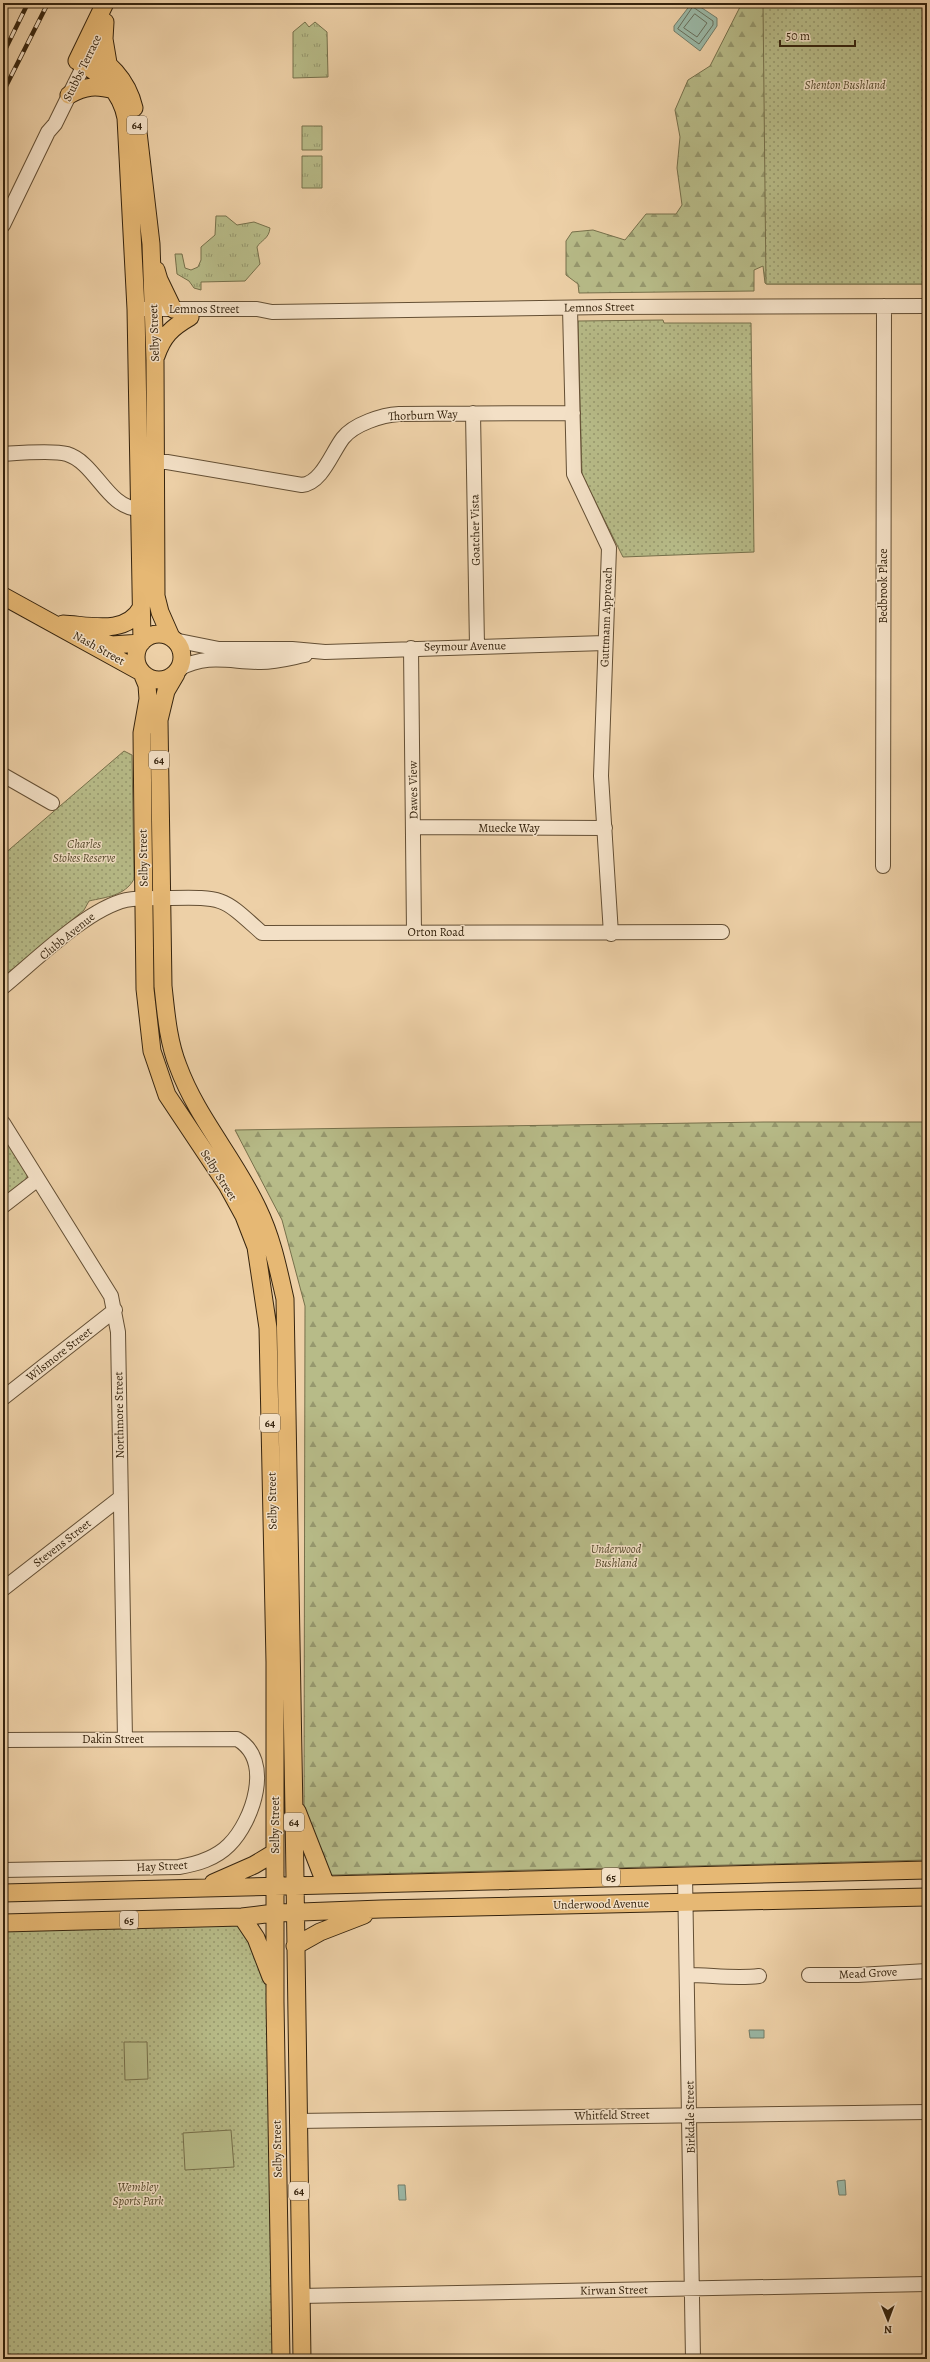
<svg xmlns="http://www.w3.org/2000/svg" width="930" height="2362" viewBox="0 0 930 2362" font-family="Alegreya,serif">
	<defs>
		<pattern id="grass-tufts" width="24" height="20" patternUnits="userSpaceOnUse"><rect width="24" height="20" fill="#b7bb88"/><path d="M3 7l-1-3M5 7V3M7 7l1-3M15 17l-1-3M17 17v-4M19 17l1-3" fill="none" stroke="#96986e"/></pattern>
		<pattern id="forest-firs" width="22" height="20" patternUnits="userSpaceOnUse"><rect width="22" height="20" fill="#b7bb88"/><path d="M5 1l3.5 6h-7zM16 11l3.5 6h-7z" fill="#96986e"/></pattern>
		<pattern id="park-dots" width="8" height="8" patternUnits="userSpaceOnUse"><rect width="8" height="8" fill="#b7bb88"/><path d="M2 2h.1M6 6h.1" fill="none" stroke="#96986e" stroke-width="1.8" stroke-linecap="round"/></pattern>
	</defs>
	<rect width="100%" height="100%" fill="#edd0a7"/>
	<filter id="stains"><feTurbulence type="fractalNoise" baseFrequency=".005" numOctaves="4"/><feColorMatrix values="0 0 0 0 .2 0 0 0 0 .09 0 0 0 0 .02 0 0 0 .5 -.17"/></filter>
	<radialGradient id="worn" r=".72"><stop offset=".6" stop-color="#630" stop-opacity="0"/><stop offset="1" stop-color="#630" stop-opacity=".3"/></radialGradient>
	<path fill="url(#grass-tufts)" stroke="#76704b" d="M305,22L309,27L315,22L327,32L328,77L293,78V32Z
		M302,126H322V150H302Z
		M302,156H322V188H302Z
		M216,216H226L237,225L254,222L270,228C269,239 261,240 257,247L260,264L245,281L201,282V290L194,288L189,281L177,274L175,254H182L185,268L191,270L198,267L201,260V247L215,235Z"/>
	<path fill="url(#forest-firs)" stroke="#76704b" d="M742,3H927V284H767L765,283L763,266L754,270V291L579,293L578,284L566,275V241L572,232L593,230L625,240L646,214H676L682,205L677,168L680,137L675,110L688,80L710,66Z
		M764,1122H927V1860L332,1875L322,1865L304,1806L305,1306L282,1220L235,1130Z"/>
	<path fill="url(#park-dots)" stroke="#76704b" d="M763,3H927V284H766Z
		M663,320L664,323H751L754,552L623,557L582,475L578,321Z
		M124,751L132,755L134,879C125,896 106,897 89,901L84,910L3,977V855Z
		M3,1134L27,1174V1179L3,1201Z
		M240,1925L267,1976L276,2359H3V1929Z"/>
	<path fill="#b7bb88" stroke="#76704b" d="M124,2042H147L148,2079L125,2080Z
		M231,2130L234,2167L185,2170L183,2133Z"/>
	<path fill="#9ab7a5" stroke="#727c69" d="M691,4H696L717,18V26L700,51L674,31V26Z
		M749,2030H764V2038H750Z
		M845,2180L846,2195H839L837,2181Z
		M398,2185H405L406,2200H399Z"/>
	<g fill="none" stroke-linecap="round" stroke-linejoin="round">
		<path stroke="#686e5a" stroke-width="1" d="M693,7L713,21V25L699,44L678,29Z
			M695,14L707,23L697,37L684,28Z"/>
		<g stroke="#644f34" stroke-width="16">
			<path id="minor" d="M3,225L48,132L55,124L84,65
				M570,308L574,474L609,548L601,776L611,934
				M144,309H257L272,312L605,307L927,306
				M473,413L477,646
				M3,454C19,453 53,450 67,454C96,463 107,508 139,509
				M145,462H167L302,485C322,483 332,452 343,438C354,424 382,415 399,414L573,413
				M174,640L219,649H292L325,652L605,643
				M411,648L414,932
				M179,669C207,653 231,662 261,662C276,662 290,658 305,655
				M3,775L52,803
				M413,827L605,828
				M883,866L884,306
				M3,987C35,961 87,909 126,900C141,897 156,898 171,898C225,897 223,898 262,933L722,932
				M3,1123L111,1296L118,1332L125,1739
				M3,1206L38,1179
				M3,1398L115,1310
				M3,1589L120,1498
				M3,1740L237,1739C274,1760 253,1821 229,1845C215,1859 197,1864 179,1867L3,1870
				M685,1875L693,2359
				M687,1975C711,1975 735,1979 759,1976
				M809,1975H858L927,1971
				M297,2121L927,2112
				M300,2296L927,2284"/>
		</g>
		<g stroke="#36240e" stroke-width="19">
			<path id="major" d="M105,3L77,61C101,73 121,91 126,118L136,309L142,642
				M105,22L104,39L108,63
				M84,47C108,62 127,78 134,108
				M69,95C85,86 96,85 114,90
				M138,132L151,244L155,360L156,596L160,612L171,637
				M156,270L159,280L173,309
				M156,356C163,336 171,328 190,317
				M3,596L141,672
				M63,624C88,625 126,636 141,608
				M136 657a23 23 0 1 1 46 0a23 23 0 1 1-46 0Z
				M97,641L112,645L141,643
				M142,673L147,685L148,699L142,733L143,830L145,989L152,1051L167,1095L227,1185L244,1216L256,1247L268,1328L275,1662V2002L281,2359
				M176,674L166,691L159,720L163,986C166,1013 168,1041 178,1066C197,1118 235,1159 258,1209C272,1238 278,1268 285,1299C294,1652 295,2006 302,2359
				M297,1811L326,1885
				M213,1883L254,1865L274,1853
				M3,1893L927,1870
				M242,1917L256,1938L271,1977
				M3,1923L242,1917L274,1913L381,1909L927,1897
				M295,1946L320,1932L364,1915"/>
		</g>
		<use href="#minor" stroke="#f3e0c6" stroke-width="14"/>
		<use href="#major" stroke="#e6b874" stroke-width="17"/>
		<g stroke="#36240e" stroke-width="4.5">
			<path id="rail" d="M3,54L28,3
				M3,92L48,3"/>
		</g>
		<use href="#rail" stroke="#f3e0c6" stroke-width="3" stroke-dasharray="9" stroke-linecap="butt"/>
	</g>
	<g text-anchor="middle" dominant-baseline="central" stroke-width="3" stroke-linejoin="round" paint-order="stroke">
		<g fill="#f3e0c6" stroke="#6f5c45" stroke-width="1">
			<rect x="127" y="116" width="20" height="18" rx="3"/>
			<rect x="149" y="751" width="20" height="18" rx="3"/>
			<rect x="260" y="1414" width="20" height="18" rx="3"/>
			<rect x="284" y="1813" width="20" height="18" rx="3"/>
			<rect x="602" y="1868" width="18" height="18" rx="3"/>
			<rect x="120" y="1911" width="18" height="18" rx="3"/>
			<rect x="289" y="2182" width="20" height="18" rx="3"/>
		</g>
		<g font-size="11" font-weight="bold" fill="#36240e">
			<text x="137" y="125">64</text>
			<text x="159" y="760">64</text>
			<text x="270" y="1423">64</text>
			<text x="294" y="1822">64</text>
			<text x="611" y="1877">65</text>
			<text x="129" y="1920">65</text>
			<text x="299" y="2191">64</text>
		</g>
		<g font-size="12" fill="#36240e" stroke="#f3e0c6">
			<text transform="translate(82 68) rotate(-64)">Stubbs Terrace</text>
			<text transform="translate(599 307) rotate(-1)">Lemnos Street</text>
			<text x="204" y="309">Lemnos Street</text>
			<text transform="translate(154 333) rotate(-92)">Selby Street</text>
			<text transform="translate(423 415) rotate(-2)">Thorburn Way</text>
			<text transform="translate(475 530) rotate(-91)">Goatcher Vista</text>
			<text transform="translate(883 586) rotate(-90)">Bedbrook Place</text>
			<text transform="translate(606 617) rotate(-88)">Guttmann Approach</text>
			<text transform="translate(465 646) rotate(-1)">Seymour Avenue</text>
			<text transform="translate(99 648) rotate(29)">Nash Street</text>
			<text transform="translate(413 790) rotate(-91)">Dawes View</text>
			<text x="509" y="828">Muecke Way</text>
			<text transform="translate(143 858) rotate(-91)">Selby Street</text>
			<text x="436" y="932">Orton Road</text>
			<text transform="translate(67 936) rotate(-39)">Clubb Avenue</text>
			<text transform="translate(219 1175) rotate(58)">Selby Street</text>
			<text transform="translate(59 1354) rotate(-38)">Wilsmore Street</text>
			<text transform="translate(119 1415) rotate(-91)">Northmore Street</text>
			<text transform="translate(272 1501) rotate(-91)">Selby Street</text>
			<text transform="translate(62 1543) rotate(-38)">Stevens Street</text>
			<text x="113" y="1739">Dakin Street</text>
			<text transform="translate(275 1825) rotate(-90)">Selby Street</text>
			<text transform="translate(162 1866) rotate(-3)">Hay Street</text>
			<text transform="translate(601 1904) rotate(-1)">Underwood Avenue</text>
			<text transform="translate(868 1973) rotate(-3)">Mead Grove</text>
			<text transform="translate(612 2115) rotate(-1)">Whitfeld Street</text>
			<text transform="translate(690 2117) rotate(-91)">Birkdale Street</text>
			<text transform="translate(277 2149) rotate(-91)">Selby Street</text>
			<text transform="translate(614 2290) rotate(-1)">Kirwan Street</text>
		</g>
		<g font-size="12" font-style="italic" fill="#564a2c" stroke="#f3e0c6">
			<text x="845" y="85">Shenton Bushland</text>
			<text x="84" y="844">Charles<tspan x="84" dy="14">Stokes Reserve</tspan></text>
			<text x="616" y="1549">Underwood<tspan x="616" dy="14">Bushland</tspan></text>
			<text x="138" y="2187">Wembley<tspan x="138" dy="14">Sports Park</tspan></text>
		</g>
	</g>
	<rect width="930" height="2362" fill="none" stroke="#edd0a7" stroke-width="16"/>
	<rect x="4" y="4" width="922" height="2354" fill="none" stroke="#36240e" stroke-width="2"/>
	<rect x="8" y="8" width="914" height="2346" fill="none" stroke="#36240e"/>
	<g transform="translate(888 2320) rotate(179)" stroke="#f3e0c6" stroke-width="3" paint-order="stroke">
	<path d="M0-3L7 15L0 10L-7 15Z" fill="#36240e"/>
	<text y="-6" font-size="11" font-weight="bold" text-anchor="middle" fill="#36240e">N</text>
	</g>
	<path d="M780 40v6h75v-6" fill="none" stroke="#36240e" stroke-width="2"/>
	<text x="786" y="40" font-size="12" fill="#36240e" stroke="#f3e0c6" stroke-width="3" paint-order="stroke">50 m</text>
	<rect width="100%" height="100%" filter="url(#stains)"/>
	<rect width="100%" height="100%" fill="url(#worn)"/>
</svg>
